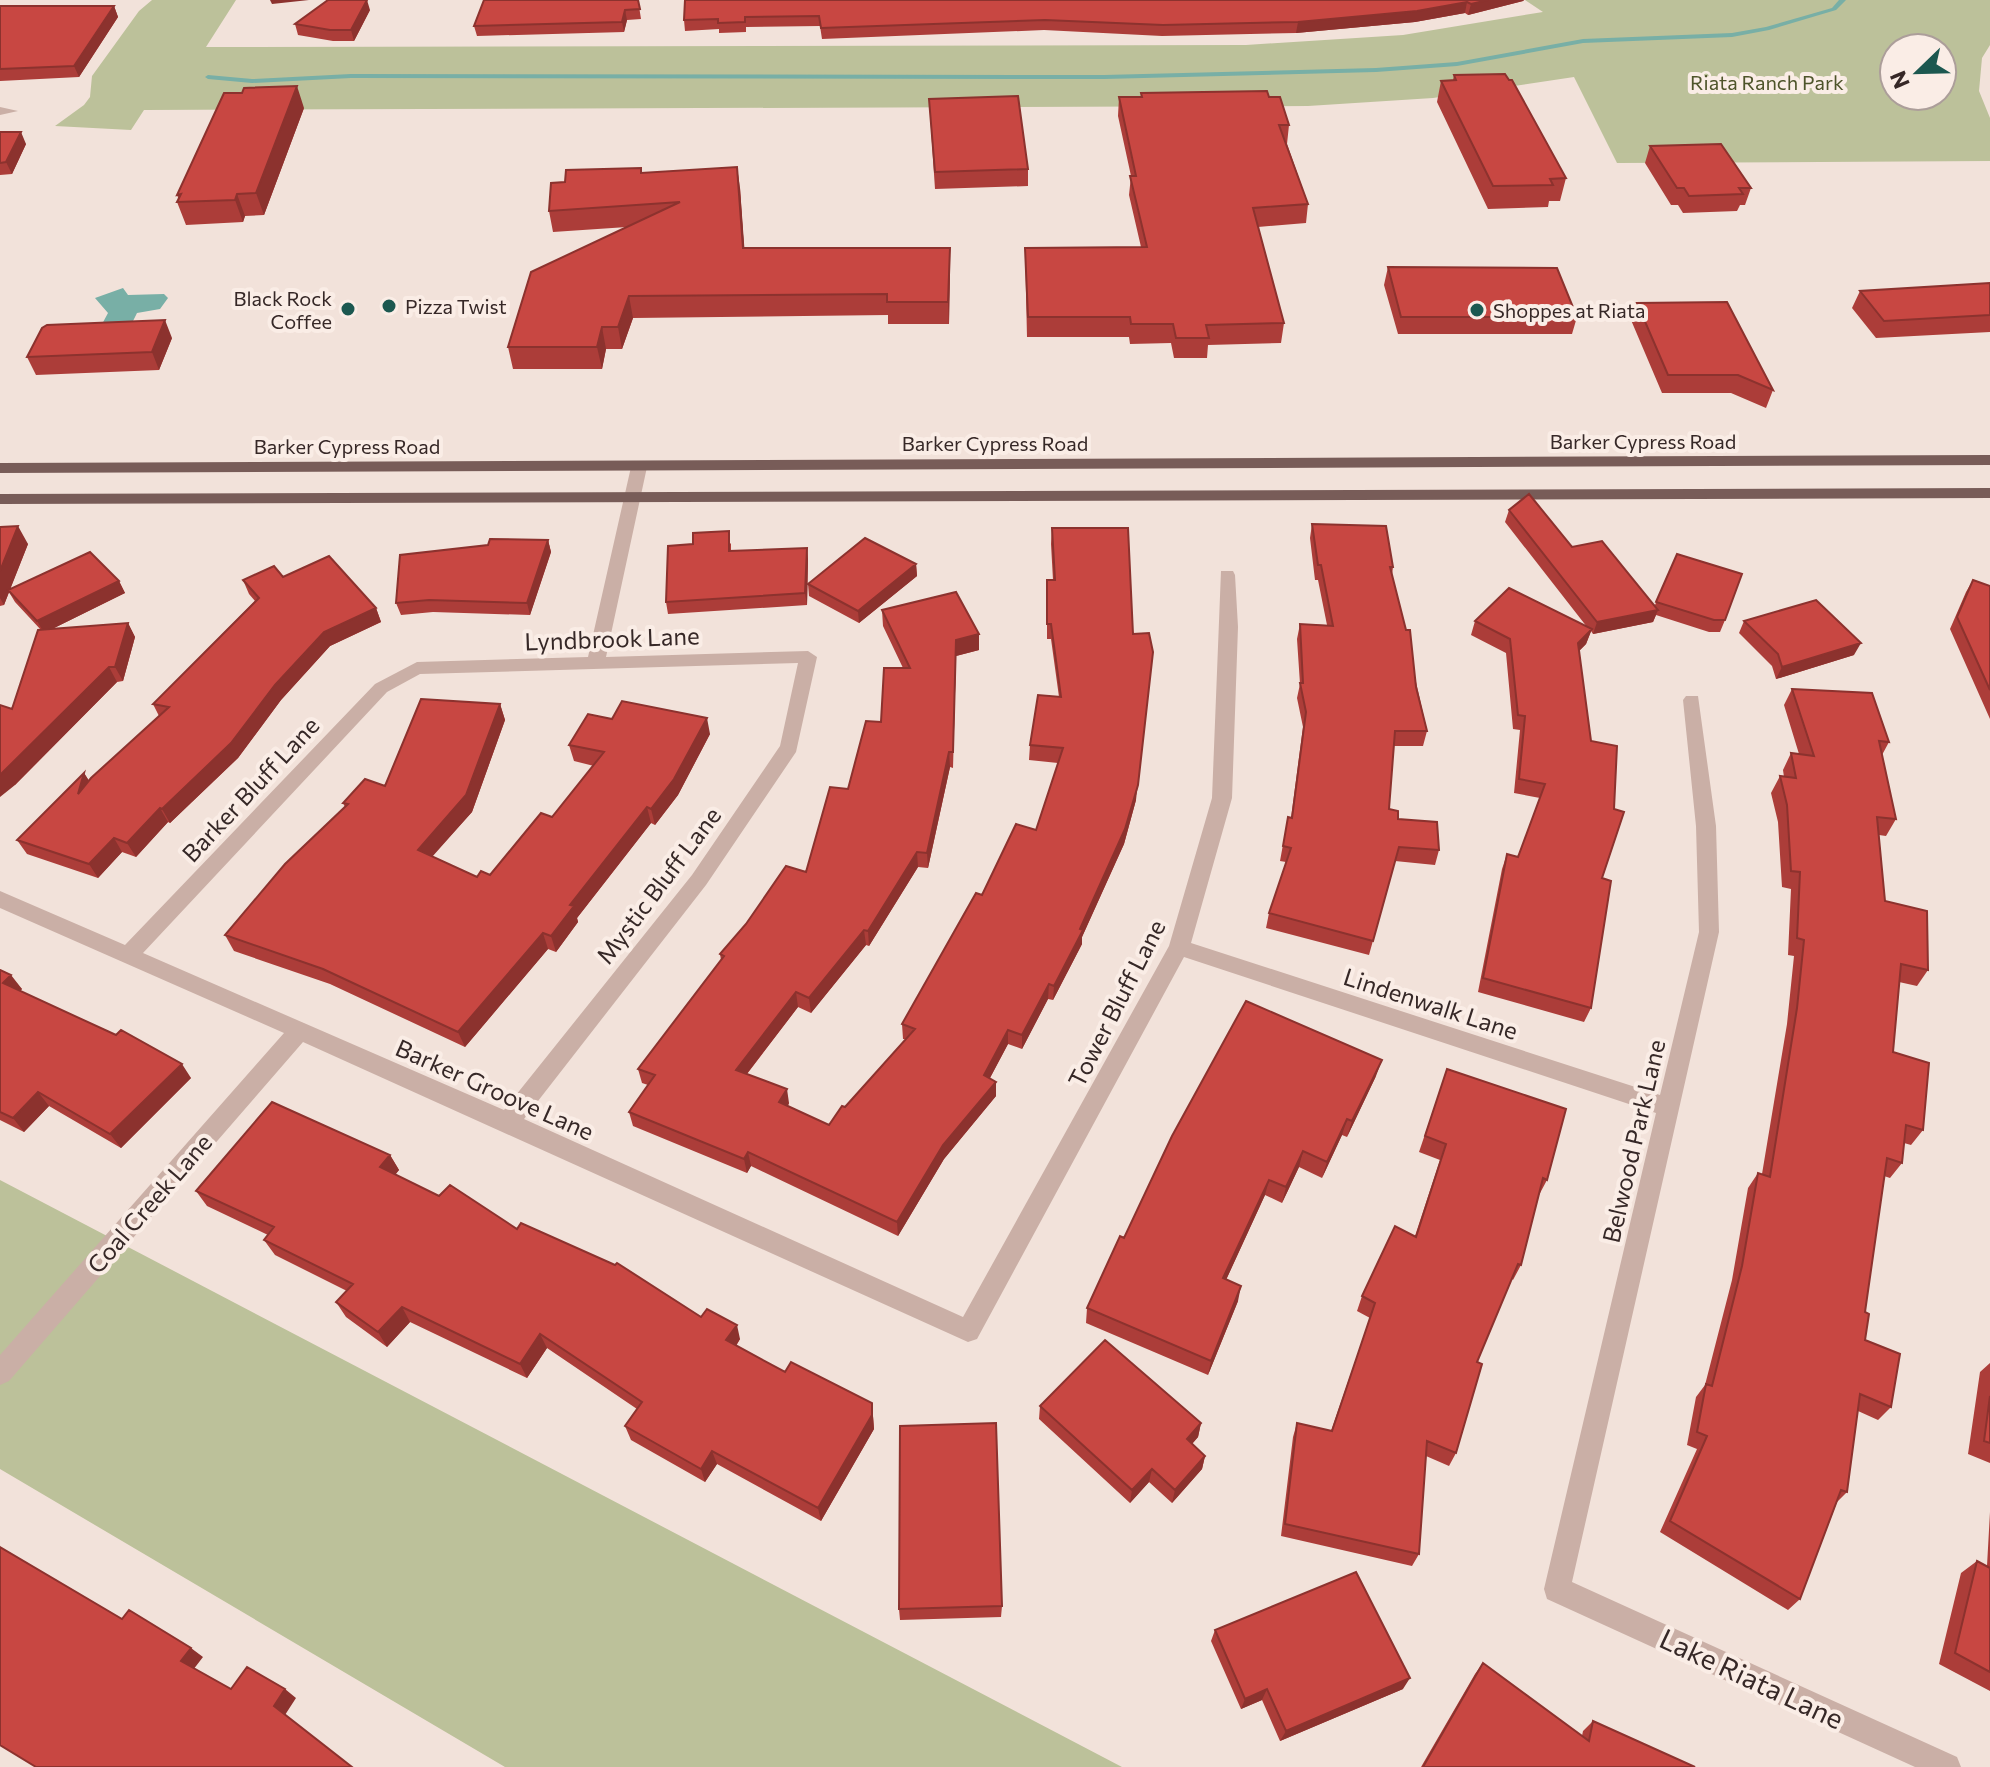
<svg xmlns="http://www.w3.org/2000/svg" width="1990" height="1767" viewBox="0 0 1990 1767" font-family="Commissioner,sans-serif">
	<rect width="100%" height="100%" fill="#f2e2da"/>
	<path fill="#bcc19a" fill-rule="evenodd" d="M152,0H236L206,47L1246,45L1403,35L1543,12L1525,0H1990V45L1982,58L1979,91L1990,118V161L1617,163L1574,77L1433,98L1308,106L144,110L131,130L55,126L84,105L90,97L92,76L139,11ZM1894,48H1942V96H1894Z
		M0,1180L1122,1767H505L0,1469Z"/>
	<path fill="#78afa6" d="M123,288L128,295L164,294L168,298L160,309L137,313L131,325L101,326L108,313L95,298Z"/>
	<g fill="none" stroke-linecap="round" stroke-linejoin="round">
		<path fill="#78afa6" fill-rule="evenodd" d="M1839,0H1846L1836,10L1769,30L1732,37L1583,43L1457,66L1376,72L1104,79L351,78L252,83L208,79L205,77L208,75L252,79L351,74L1104,75L1376,68L1457,62L1583,39L1732,33L1766,27L1832,8Z"/>
		<path fill="#caafa6" fill-rule="evenodd" d="M0,107L18,111L0,115Z
			M639,462L647,467L606,657L808,651L817,657L796,752L706,885L524,1119L963,1317L1169,946L1212,798L1221,571H1233L1235,575L1238,627L1232,798L1191,943L1660,1095L1699,932L1696,826L1683,700L1686,696H1698L1716,826L1719,932L1572,1582L1957,1757L1961,1767H1915L1547,1599L1544,1589L1656,1113L1184,957L977,1339L968,1342L303,1042L9,1381L0,1385V1355L284,1033L0,908V891L125,945L375,684L417,662L588,657L631,467ZM798,663L780,746L692,875L504,1110L143,953L387,692L420,674Z"/>
		<path fill="#785c58" fill-rule="evenodd" d="M1990,455V465L0,473V463Z
			M1990,488V498L0,504V494Z"/>
	</g>
	<path fill="#ac3d39" d="M638,0L641,19L627,20L624,32L477,36L474,26Z
		M685,0H1524L1523,1L1468,15L1465,13L1415,22L1296,33L1162,36L1044,30L822,39L820,26L746,27V32L719,33V29L685,31L684,20Z
		M0,6H114L118,17L79,77L0,81Z
		M370,10L354,41H333L298,35L295,24Z
		M1454,75L1566,178L1560,201H1549L1548,207L1488,209L1437,102L1441,81L1453,80Z
		M1141,93L1269,97L1289,125L1287,144L1308,204L1306,223L1258,227L1284,323L1281,343L1208,345L1207,358H1174L1171,343L1130,344L1129,337H1027L1025,248L1141,247L1129,195L1131,176L1118,116L1119,97H1141Z
		M929,99L1028,169V186L935,189Z
		M304,108L264,215L245,216L243,222L186,225L177,202L179,200L177,195Z
		M0,132L26,144L12,174L0,175Z
		M1650,146L1751,188L1745,205H1740L1737,211L1683,213L1678,205H1671L1645,163Z
		M641,168L642,173L740,188L744,248H950L949,324H888V315L633,318L622,349H606L602,369H513L508,347L627,227L553,232L549,211L565,182Z
		M1388,267L1577,317L1572,334H1398L1384,285Z
		M1990,283V332L1876,338L1852,308L1860,291Z
		M1637,303L1773,390L1766,408L1731,393H1662L1631,320Z
		M172,338L159,370L36,375L27,357Z
		M1509,510L1572,547L1655,605L1677,554L1725,620L1720,632H1709L1656,615L1653,622L1593,634L1591,631L1586,644L1579,651L1602,878L1591,1008L1584,1022L1478,992L1502,869L1507,854L1518,857L1540,798L1514,793L1520,730L1513,729L1506,653L1471,635L1475,621L1587,627L1505,522Z
		M1312,524L1393,567L1392,575L1427,731L1423,746H1394L1389,809L1398,819L1439,850L1435,865L1395,861L1369,955L1266,928L1269,913L1286,862L1280,861L1288,817L1291,818L1303,727L1297,698L1300,684L1297,639L1300,624L1327,625L1318,580H1315L1310,538Z
		M0,527L28,544L10,589L119,581L125,593L52,629L128,623L135,637L123,681L117,682L15,785L12,709L41,630L15,602L9,592L4,605L0,606Z
		M1052,528L1136,800L1124,844L1082,937V944L1053,1000L1048,999L1022,1049L1008,1044L990,1078L996,1096L944,1159L898,1236L751,1166L747,1173L633,1126L629,1112L648,1085L642,1083L638,1069L721,960L720,954L806,872L881,722L903,668L883,626L882,610L979,650L956,656L953,768L950,767L928,868L918,867L869,946L866,945L811,1013L798,1007L747,1074L789,1103L788,1106L829,1125L906,1039H903L902,1024L982,895L1036,830L1058,763L1029,760L1030,745L1059,697L1051,639H1047V580H1053L1051,544Z
		M548,540L551,552L530,615L433,612L401,615L396,603Z
		M731,543V551L807,548L808,560L807,605L668,614L666,602Z
		M916,564L917,576L859,623L809,596L808,584Z
		M283,577L376,608L381,622L330,646L281,700L238,758L170,823L168,822L136,857L122,852L98,878L27,854L17,840L84,773L89,781L159,716L153,704L255,601L249,594L243,580Z
		M1973,580L1990,586V719L1950,629L1966,592Z
		M1744,621L1854,655L1776,679L1772,666L1739,633Z
		M1792,689L1889,742L1882,755L1896,819L1886,836L1879,835L1885,901L1928,970L1917,986L1899,982L1893,1052L1923,1130L1911,1145L1904,1143L1902,1163L1890,1178L1884,1176L1865,1312V1340L1891,1407L1878,1420L1858,1411L1847,1492L1837,1502L1800,1599L1788,1610L1660,1532L1697,1449L1687,1445L1696,1397L1705,1385L1732,1280L1748,1188L1758,1173L1762,1174L1787,1024L1794,956L1788,955L1791,889L1782,887L1778,822L1771,793L1780,776L1784,777L1783,770L1791,753L1799,754L1784,705Z
		M500,704L505,720L472,812L432,856L477,877L490,875L552,817L594,766L574,761L569,745L612,719L710,734L678,795L655,825L651,823L577,918L578,922L556,952L548,949L465,1047L330,984L234,951L225,935L345,807L343,803L385,786Z
		M0,970L22,989L20,991L191,1078L121,1148L49,1106L24,1132L0,1120Z
		M1447,1069L1547,1180L1539,1195L1521,1265L1513,1280L1512,1279L1477,1362L1456,1453L1449,1466L1426,1456L1419,1554L1412,1566L1281,1536L1293,1437L1297,1423L1331,1431L1370,1318L1357,1311L1362,1296L1415,1236L1440,1160L1419,1152Z
		M1376,1076L1347,1137L1342,1135L1322,1178L1299,1167L1282,1203L1265,1195L1226,1280L1238,1301L1208,1375L1086,1323L1087,1308L1124,1238Z
		M390,1155L399,1170L395,1174L439,1196L517,1229L701,1317L740,1339L736,1346L785,1372L872,1403L874,1429L821,1521L717,1464L705,1482L631,1440L625,1426L637,1409L547,1348L527,1378L410,1322L387,1347L346,1317L336,1302L347,1291L275,1255L264,1240L268,1235L207,1206L196,1191Z
		M1990,1363V1463L1968,1454L1980,1372Z
		M1040,1406L1201,1423L1198,1437L1192,1444L1205,1456L1202,1469L1172,1503L1149,1482L1130,1503L1039,1419Z
		M1990,1512V1691L1939,1664L1961,1573L1977,1561L1987,1566Z
		M1002,1606L1001,1617L900,1620L899,1609Z
		M1215,1630L1403,1689L1280,1741L1262,1700L1241,1709L1211,1641Z
		M1483,1663L1582,1736L1583,1731L1593,1721L1695,1767H1421L1475,1674Z"/>
	<path fill="#8c322e" d="M270,0H309L272,4Z
		M367,0L370,10L354,41L351,30Z
		M1488,0H1524L1523,1L1468,15L1471,4Z
		M1467,2L1465,13L1415,22L1296,33L1298,22Z
		M114,6L118,17L79,77L74,66Z
		M625,10L627,20L624,32L622,22Z
		M297,86L304,108L264,215L256,193Z
		M21,132L26,144L12,174L6,162Z
		M737,167L740,188L746,270L743,248Z
		M237,194L245,216L243,222L235,200Z
		M950,248V269L949,324L948,302Z
		M629,296L633,318L622,349L618,327Z
		M165,320L172,338L159,370L152,352Z
		M602,327L606,349L602,369L597,347Z
		M18,526L28,544L4,605L0,598V571Z
		M548,540L551,552L530,615L527,603Z
		M807,548L808,560L807,605L805,593Z
		M916,564L917,576L859,623L858,611Z
		M119,581L125,593L44,633L37,621Z
		M376,608L381,622L330,646L281,700L238,758L170,823L162,809L324,632Z
		M1658,610L1653,622L1593,634L1597,622Z
		M128,623L135,637L123,681L115,667Z
		M1592,629L1586,644L1572,658L1578,643Z
		M979,634V650L956,656L953,768L956,640Z
		M1861,643L1854,655L1776,679L1782,667Z
		M1153,652L1136,800L1124,844L1082,937V944L1053,1000L1054,986Z
		M109,667L117,682L15,785L0,797V775Z
		M500,704L505,720L472,812L424,866L418,850Z
		M707,718L710,734L678,795L655,825L651,809Z
		M949,752L950,767L928,868L927,853Z
		M84,773L93,787L78,794Z
		M647,807L651,823L577,918L578,922L556,952L551,936L570,905Z
		M160,808L168,822L136,857L127,843Z
		M114,838L122,852L98,878L89,864Z
		M917,852L918,867L869,946L868,931Z
		M864,930L866,945L811,1013L809,998Z
		M543,933L548,949L465,1047L458,1032Z
		M11,975L22,989L14,997L3,983Z
		M1049,984L1048,999L1022,1049V1035Z
		M796,992L798,1007L739,1084L736,1070Z
		M1008,1030V1044L984,1089V1075Z
		M1382,1060L1376,1076L1347,1137L1352,1121Z
		M182,1064L191,1078L121,1148L110,1134Z
		M996,1082V1096L944,1159L898,1236L897,1222L943,1145Z
		M787,1089L789,1103L782,1116L779,1102Z
		M38,1092L49,1106L24,1132L13,1118Z
		M1347,1119L1342,1135L1322,1178L1327,1162Z
		M1303,1151L1299,1167L1282,1203L1286,1187Z
		M748,1152L751,1166L747,1173L744,1159Z
		M390,1155L399,1170L389,1183L380,1167Z
		M1269,1180L1265,1195L1220,1293L1223,1278Z
		M1241,1286L1238,1301L1208,1375L1211,1361Z
		M402,1307L410,1322L387,1347L378,1332Z
		M737,1325L740,1339L730,1355L726,1340Z
		M540,1334L547,1348L527,1378L520,1364Z
		M872,1403L874,1429L821,1521L818,1508Z
		M1201,1423L1198,1437L1184,1453L1187,1439Z
		M712,1451L717,1464L705,1482L701,1469Z
		M1205,1456L1202,1469L1172,1503L1175,1490Z
		M1152,1469L1149,1482L1130,1503L1132,1490Z
		M191,1648L203,1657L193,1670L181,1661Z
		M1410,1678L1403,1689L1280,1741L1286,1731Z
		M285,1689L296,1698L285,1715L274,1706Z
		M1267,1689L1262,1700L1241,1709L1245,1699Z"/>
	<path fill="#c84742" stroke="#8c322e" stroke-width="2" d="M328,0H367L351,30H330L295,24Z
		M484,0H638L640,9L625,10L622,22L474,26Z
		M685,0H1488L1471,4L1467,2L1417,11L1298,22L1163,25L1045,20L821,28L819,16L745,17V22L718,23V19L684,20Z
		M0,6H114L74,66L0,69Z
		M1505,74L1509,80H1512L1566,178L1550,179L1553,185L1493,186L1441,81L1456,80L1454,75Z
		M297,86L256,193L237,194L235,200L177,202L181,194L177,195L224,93H242L244,88Z
		M1267,91L1269,97H1280L1289,125H1279L1308,204L1253,208L1284,323L1206,325L1209,338H1176L1173,324H1131L1130,317H1028L1025,248L1147,247L1130,176H1136L1119,97H1142L1141,93Z
		M1018,96L1028,169L935,172L929,99Z
		M0,132H21L6,162L0,163Z
		M1721,144L1751,188H1739L1743,194L1689,196L1684,188H1677L1650,146Z
		M737,167L743,248H950L948,302H887V294L629,296L618,327H602L597,347H508L531,272L680,202L549,211L551,183L565,182L566,170L641,168V173Z
		M1388,267L1557,268L1577,317H1401Z
		M1990,283V315L1884,321L1860,291Z
		M1727,302L1773,390L1738,375H1668L1637,303Z
		M165,320L152,352L27,357L42,328L47,325Z
		M1529,494L1572,547L1602,541L1658,610L1597,622L1509,510Z
		M1312,524L1386,526L1393,567H1390L1406,630H1410L1416,687L1427,731H1395L1389,809L1398,811V819L1437,822L1439,850L1399,847L1373,941L1269,913L1291,848L1283,846L1288,817L1292,818L1306,712L1300,683H1303L1300,624L1333,626L1321,565H1318Z
		M18,526L0,571V527Z
		M1052,528H1128L1133,634L1149,633L1153,652L1138,785L1125,829L1080,929L1083,930L1054,986L1049,984L1022,1035L1008,1030L984,1075L996,1082L943,1145L897,1222L748,1152L744,1159L629,1112L655,1075L638,1069L724,956L720,954L746,924L786,866L806,872L830,787L848,789L866,721L881,722L884,668H910L882,610L956,592L979,634L956,640L953,752H949L927,853L917,852L868,931L864,930L809,998L796,992L736,1070L787,1089L779,1102L829,1125L842,1106L845,1107L915,1029L902,1024L976,893L982,895L1016,824L1036,830L1063,748L1030,745L1038,695L1061,697L1051,624H1047V580H1055Z
		M729,531V551L807,548L805,593L666,602L668,546L693,544V533Z
		M865,538L916,564L858,611L808,584Z
		M490,539L548,540L527,603L429,600L396,603L400,555L488,545Z
		M90,552L119,581L37,621L8,590Z
		M1677,554L1742,574L1725,620H1714L1656,602Z
		M329,556L376,608L324,632L275,685L231,743L162,809L160,808L127,843L114,838L89,864L17,840L84,773L78,794L91,778L169,707L153,704L259,598L243,580L274,566L283,577Z
		M1973,580L1990,586V690L1957,617Z
		M1509,588L1592,629L1578,643L1591,741L1617,746L1614,809L1624,812L1602,878L1611,881L1591,1008L1483,978L1507,854L1518,857L1545,784L1519,779L1525,716L1518,715L1510,639L1475,621Z
		M1816,600L1861,643L1782,667L1778,654L1744,621Z
		M128,623L115,667H109L0,775V705L12,709L38,630Z
		M1792,689L1872,693L1889,742L1879,741L1896,819L1877,817L1885,901L1927,911L1928,970L1901,964L1893,1052L1929,1063L1923,1130L1906,1125L1902,1163L1887,1158L1865,1312L1869,1314L1865,1340L1900,1354L1891,1407L1860,1394L1847,1492L1841,1490L1800,1599L1670,1521L1707,1436L1697,1432L1706,1384L1712,1386L1742,1266L1758,1173L1770,1177L1797,1008L1804,940L1797,938L1800,872L1791,871L1787,805L1780,776L1796,778L1791,753L1814,756Z
		M421,699L500,704L466,795L418,850L477,877L481,871L490,875L541,813L552,817L604,752L569,745L588,714L612,719L622,701L707,718L674,779L651,809L647,807L570,905L574,906L551,936L543,933L458,1032L323,969L225,935L285,864L348,804L343,803L365,779L385,786Z
		M0,970L11,975L3,983L116,1035L121,1030L182,1064L110,1134L38,1092L13,1118L0,1112Z
		M1246,1001L1382,1060L1352,1121L1347,1119L1327,1162L1303,1151L1286,1187L1269,1180L1223,1278L1241,1286L1211,1361L1087,1308L1120,1236L1124,1238L1172,1136Z
		M1447,1069L1566,1109L1547,1180L1543,1178L1521,1265L1518,1264L1477,1362L1482,1364L1456,1453L1427,1441L1419,1554L1285,1524L1297,1423L1332,1431L1375,1303L1362,1296L1395,1226L1416,1237L1446,1144L1425,1136Z
		M272,1102L390,1155L380,1167L439,1196L450,1185L517,1229L521,1223L615,1265L617,1263L701,1317L707,1309L737,1325L726,1340L785,1372L791,1362L872,1403V1415L818,1508L712,1451L701,1469L625,1426L642,1402L540,1334L520,1364L402,1307L378,1332L336,1302L353,1284L264,1240L274,1227L196,1191Z
		M1105,1340L1201,1423L1187,1439L1205,1456L1175,1490L1152,1469L1132,1490L1040,1406Z
		M1990,1396V1443L1984,1441Z
		M996,1423L1002,1606L899,1609L900,1426Z
		M0,1547L122,1619L129,1610L191,1648L181,1661L231,1689L247,1667L285,1689L274,1706L352,1767H36L0,1745Z
		M1977,1561L1990,1568V1672L1955,1653Z
		M1356,1572L1410,1678L1286,1731L1267,1689L1245,1699L1215,1630Z
		M1483,1663L1589,1741L1593,1721L1695,1767H1423Z"/>
	<g fill="#1c5850" stroke="#faede6" stroke-width="3">
		<circle cx="389" cy="306" r="8"/>
		<circle cx="348" cy="309" r="8"/>
		<circle cx="1477" cy="310" r="8"/>
	</g>
	<g text-anchor="middle" dominant-baseline="central" stroke-width="8" stroke-linejoin="round" paint-order="stroke">
		<g font-size="20" fill="#4e542a" stroke="#faede6">
			<text x="1767" y="82">Riata Ranch Park</text>
		</g>
		<g font-size="20" fill="#362827" stroke="#faede6" text-anchor="start">
			<text x="332" y="298" text-anchor="end">Black Rock<tspan x="332" dy="23">Coffee</tspan></text>
			<text x="405" y="306">Pizza Twist</text>
			<text x="1493" y="310">Shoppes at Riata</text>
		</g>
		<g font-size="20" fill="#362827" stroke="#faede6">
			<text x="1643" y="441">Barker Cypress Road</text>
			<text x="995" y="443">Barker Cypress Road</text>
			<text x="347" y="446">Barker Cypress Road</text>
		</g>
		<g font-size="24" fill="#362827" stroke="#faede6">
			<text transform="translate(612 638) rotate(-2)">Lyndbrook Lane</text>
			<text transform="translate(250 789) rotate(-47)">Barker Bluff Lane</text>
			<text transform="translate(658 885) rotate(-53)">Mystic Bluff Lane</text>
			<text transform="translate(1116 1003) rotate(-63)">Tower Bluff Lane</text>
			<text transform="translate(1431 1003) rotate(18)">Lindenwalk Lane</text>
			<text transform="translate(495 1089) rotate(24)">Barker Groove Lane</text>
			<text transform="translate(1633 1141) rotate(-77)">Belwood Park Lane</text>
			<text transform="translate(149 1203) rotate(-49)">Coal Creek Lane</text>
		</g>
		<g font-size="28" fill="#362827" stroke="#faede6">
			<text transform="translate(1752 1678) rotate(25)">Lake Riata Lane</text>
		</g>
	</g>
	<g transform="translate(1918 72) rotate(247)"><circle r="38" fill="#faede6" stroke="#ac9e9a" stroke-width="2"/>
	<path d="M0-6L14 30L0 20L-14 30Z" fill="#1c5850"/>
	<text y="-12" font-size="22" font-weight="bold" text-anchor="middle" fill="#362827">N</text>
	</g>
</svg>
